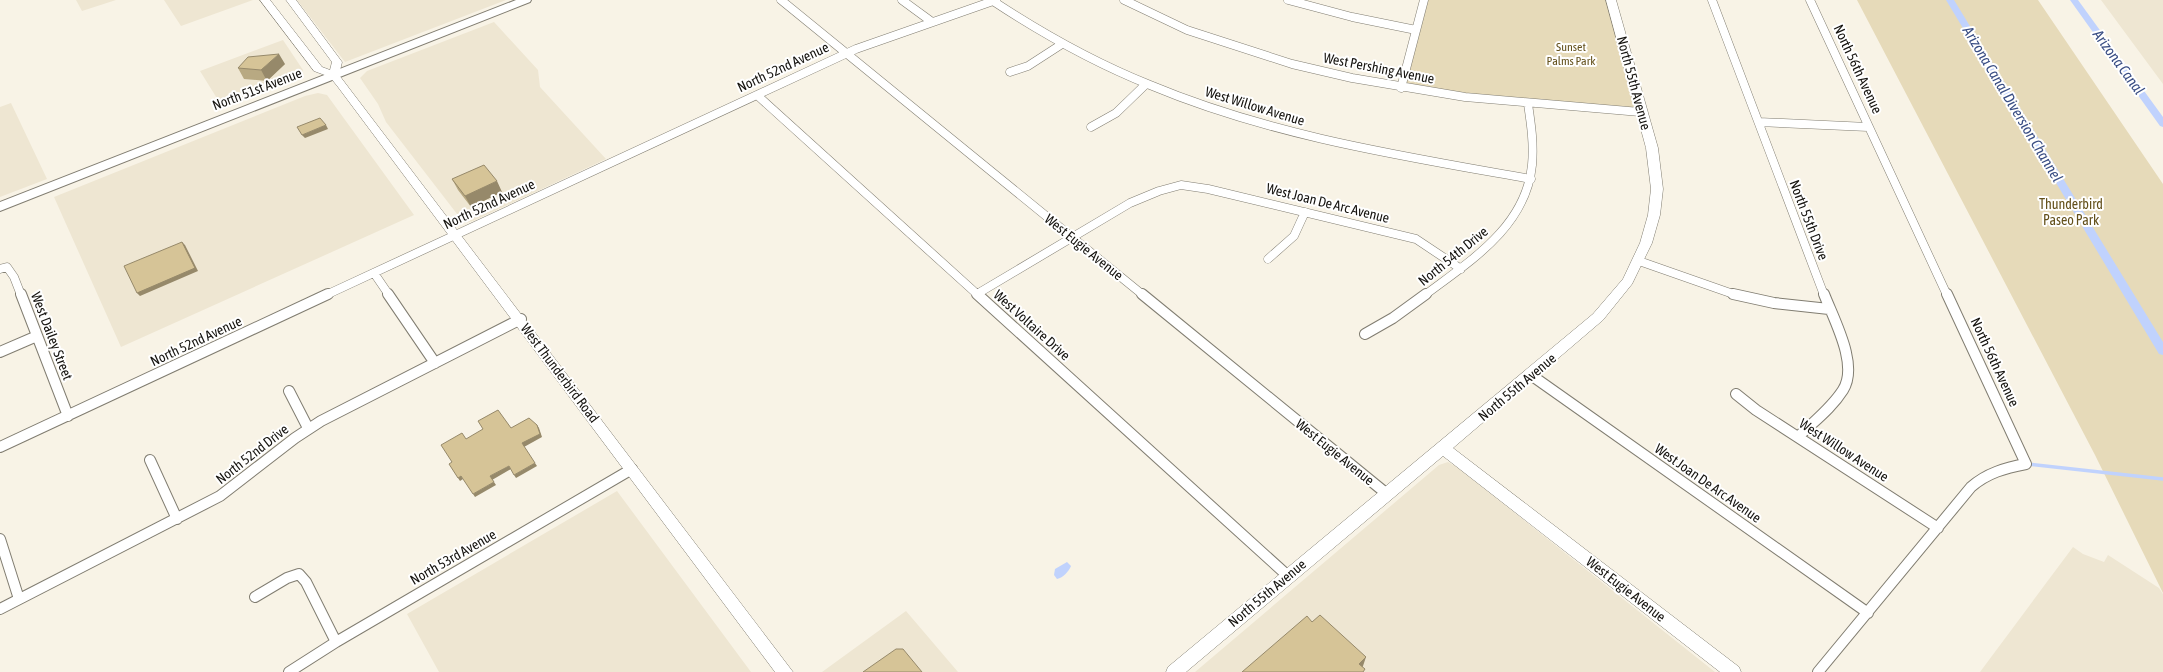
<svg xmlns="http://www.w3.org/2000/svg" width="2163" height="672" viewBox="0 0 2163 672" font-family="'Asap Condensed',sans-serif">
	<rect width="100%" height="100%" fill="#f8f3e6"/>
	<path fill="#eee6d2" d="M76,0H116L82,11Z
		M164,0H253L181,26Z
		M297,0H506L345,62Z
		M2101,0H2163V84Z
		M494,22L538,70L540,87L606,159L473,221L464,223L386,122L378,104L360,78L367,71Z
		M283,40L303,70L302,75L292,81L240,99L223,108L200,71Z
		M318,93L327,95L414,215L121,347L54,197L305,96Z
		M11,103L47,179L0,197V107Z
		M1448,462L1457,467L1715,672H1195L1439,465Z
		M617,491L751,672H439L407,614Z
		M2073,547L2083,554L2104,562L2108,555L2159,588L2163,594V672H1980Z
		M906,611L958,672H822Z"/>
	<path fill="#e6dab9" d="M1424,0H1611L1640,112L1401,88Z
		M1857,0H2038L2163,184V593L2095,455Z"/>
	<path fill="#c0d2fd" d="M1067,562L1071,566C1069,571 1063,578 1057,579L1054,575L1055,569Z"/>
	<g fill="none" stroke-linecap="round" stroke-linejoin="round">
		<path stroke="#c0d2fd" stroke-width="3.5" d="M2028,464L2163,479"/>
		<path fill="#c0d2fd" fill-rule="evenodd" d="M1946,0H1954L2163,342V355L2159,354Z
			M2070,0H2078L2163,117V127L2160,126Z"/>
		<g stroke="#817d71" stroke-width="9">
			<path id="street-far1" d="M781,0L1143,295
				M902,0L932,22
				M1124,0L1187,30L1292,64L1352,78L1465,97L1640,112
				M1288,0L1352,17L1416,30
				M1712,0L1824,295
				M1810,0L1947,295
				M993,1C1043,34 1095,63 1150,85C1272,136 1402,156 1531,179
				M1010,72L1028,66L1062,44
				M1401,88L1424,0
				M757,95L978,295
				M1759,122L1868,127
				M1091,127L1116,113L1146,84
				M1268,259L1294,236L1305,212
				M1639,261L1736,295
				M0,269L7,267L14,277L21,295
				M374,273L389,295
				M977,294L1130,203L1159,191L1181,185L1208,189L1416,239L1461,269
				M326,295L856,49L996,0
				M1425,295C1470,261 1526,227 1532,165C1534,144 1531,124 1528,104"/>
		</g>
		<g stroke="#817d71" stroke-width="12">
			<path id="street" d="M21,294L68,416
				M388,294L435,363
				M977,294L1288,576
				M1142,294L1387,494
				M1733,294L1774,303L1829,309
				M1365,334L1393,318L1426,294
				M0,352L37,336
				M1531,375L1868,613
				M289,391L308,428
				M1736,394L1756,410L1938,528
				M1798,437C1813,422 1831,409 1843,390C1859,365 1834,320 1824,294
				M0,447L328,294
				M150,460L177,519
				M0,539L19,599
				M255,597L287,578L299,574L306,582L336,642
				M0,609L220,496L295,438L321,421L521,319
				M289,672L336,642L632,469
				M1818,672L1971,487C1987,473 2005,468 2026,464L1947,294"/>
		</g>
		<g stroke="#817d71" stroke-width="1">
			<path id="secondary" d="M260,0H270L322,67L330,70L332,62L286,0H296L342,62L339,75L793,672H775L338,87L330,77L314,71Z
				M1606,0H1616L1658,148L1663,189L1660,215L1652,243L1632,284L1603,320L1453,448L1739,667L1741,672H1720L1443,456L1186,672H1166L1168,667L1593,314L1623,279L1640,243L1648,215L1651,189L1646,148Z"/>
		</g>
		<g stroke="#817d71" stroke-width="2">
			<path id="primary" d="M516,0H531L530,2L0,211V202Z"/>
		</g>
		<use href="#street-far1" stroke="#fff" stroke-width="8"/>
		<use href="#street" stroke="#fff" stroke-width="10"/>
		<use href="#secondary" fill="#fff" fill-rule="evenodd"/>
		<use href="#primary" fill="#fff" fill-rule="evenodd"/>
	</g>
	<path fill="#b8a982" d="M285,64L267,81L244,79L238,68Z
		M452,179L502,192L471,207L458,190Z"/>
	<path fill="#96896a" d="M279,54L285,64L267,81L261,70Z
		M326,125L328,129L305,138L302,135Z
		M497,181L502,192L471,207L465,196Z
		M182,242L185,245L198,271L140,296L137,293Z
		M537,425L539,428L542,437L524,447L522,443Z
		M535,463L537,466L516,478L514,475Z
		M509,466L511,469L492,480L490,476Z
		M461,476L463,479L460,481L458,478Z
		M494,482L496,485L475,497L473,494Z
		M1366,657L1362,669L1359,664Z"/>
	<path fill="#d6c497" stroke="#96896a" d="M279,54L261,70L238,68L248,57Z
		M320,118L326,125L302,135L297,127Z
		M484,165L497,181L465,196L452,179Z
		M182,242L195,268L137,293L124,266Z
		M498,410L511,428L529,418L537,425L540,434L522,443L535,463L514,475L509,466L490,476L494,482L473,494L461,476L458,478L449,464L452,462L441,445L462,433L466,439L483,429L478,421Z
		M1320,615L1366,657L1359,664L1365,669L1363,672H1242L1307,616L1312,622Z
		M896,649H903L922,672H863Z"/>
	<g text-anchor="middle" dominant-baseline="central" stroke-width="4" stroke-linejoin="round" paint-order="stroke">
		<g font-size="12" fill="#63501b" stroke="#fff">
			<text x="1571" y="47">Sunset<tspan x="1571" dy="14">Palms Park</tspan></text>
		</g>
		<g font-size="14" fill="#15130f" stroke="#fff">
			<text transform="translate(783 67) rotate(-25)">North 52nd Avenue</text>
			<text transform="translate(1379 68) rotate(11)">West Pershing Avenue</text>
			<text transform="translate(1858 69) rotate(65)">North 56th Avenue</text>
			<text transform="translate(1634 83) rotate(75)">North 55th Avenue</text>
			<text transform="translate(257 89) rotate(-21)">North 51st Avenue</text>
			<text transform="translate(1255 106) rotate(17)">West Willow Avenue</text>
			<text transform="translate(1328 203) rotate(14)">West Joan De Arc Avenue</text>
			<text transform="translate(489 204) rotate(-25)">North 52nd Avenue</text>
			<text transform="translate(1809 220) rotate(69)">North 55th Drive</text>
			<text transform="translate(1084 247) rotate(39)">West Eugie Avenue</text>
			<text transform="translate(1453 256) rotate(-39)">North 54th Drive</text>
			<text transform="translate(1032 325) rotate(42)">West Voltaire Drive</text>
			<text transform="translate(52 336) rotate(69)">West Dailey Street</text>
			<text transform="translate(196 341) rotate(-25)">North 52nd Avenue</text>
			<text transform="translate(1995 362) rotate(65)">North 56th Avenue</text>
			<text transform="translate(560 373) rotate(53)">West Thunderbird Road</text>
			<text transform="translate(1517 387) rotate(-40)">North 55th Avenue</text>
			<text transform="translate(1844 450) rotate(33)">West Willow Avenue</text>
			<text transform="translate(1335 452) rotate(39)">West Eugie Avenue</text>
			<text transform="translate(252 454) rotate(-38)">North 52nd Drive</text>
			<text transform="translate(1708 483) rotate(35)">West Joan De Arc Avenue</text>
			<text transform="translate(453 557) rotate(-30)">North 53rd Avenue</text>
			<text transform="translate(1626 589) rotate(38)">West Eugie Avenue</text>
			<text transform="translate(1267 593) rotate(-40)">North 55th Avenue</text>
		</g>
		<g font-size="14" fill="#63501b" stroke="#fff">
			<text x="2071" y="204">Thunderbird<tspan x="2071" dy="16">Paseo Park</tspan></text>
		</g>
		<g font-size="15" font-style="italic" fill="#3a4e84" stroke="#fff">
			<text transform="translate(2119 62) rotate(54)">Arizona Canal</text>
			<text transform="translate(2013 104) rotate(59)">Arizona Canal Diversion Channel</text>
		</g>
	</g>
</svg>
